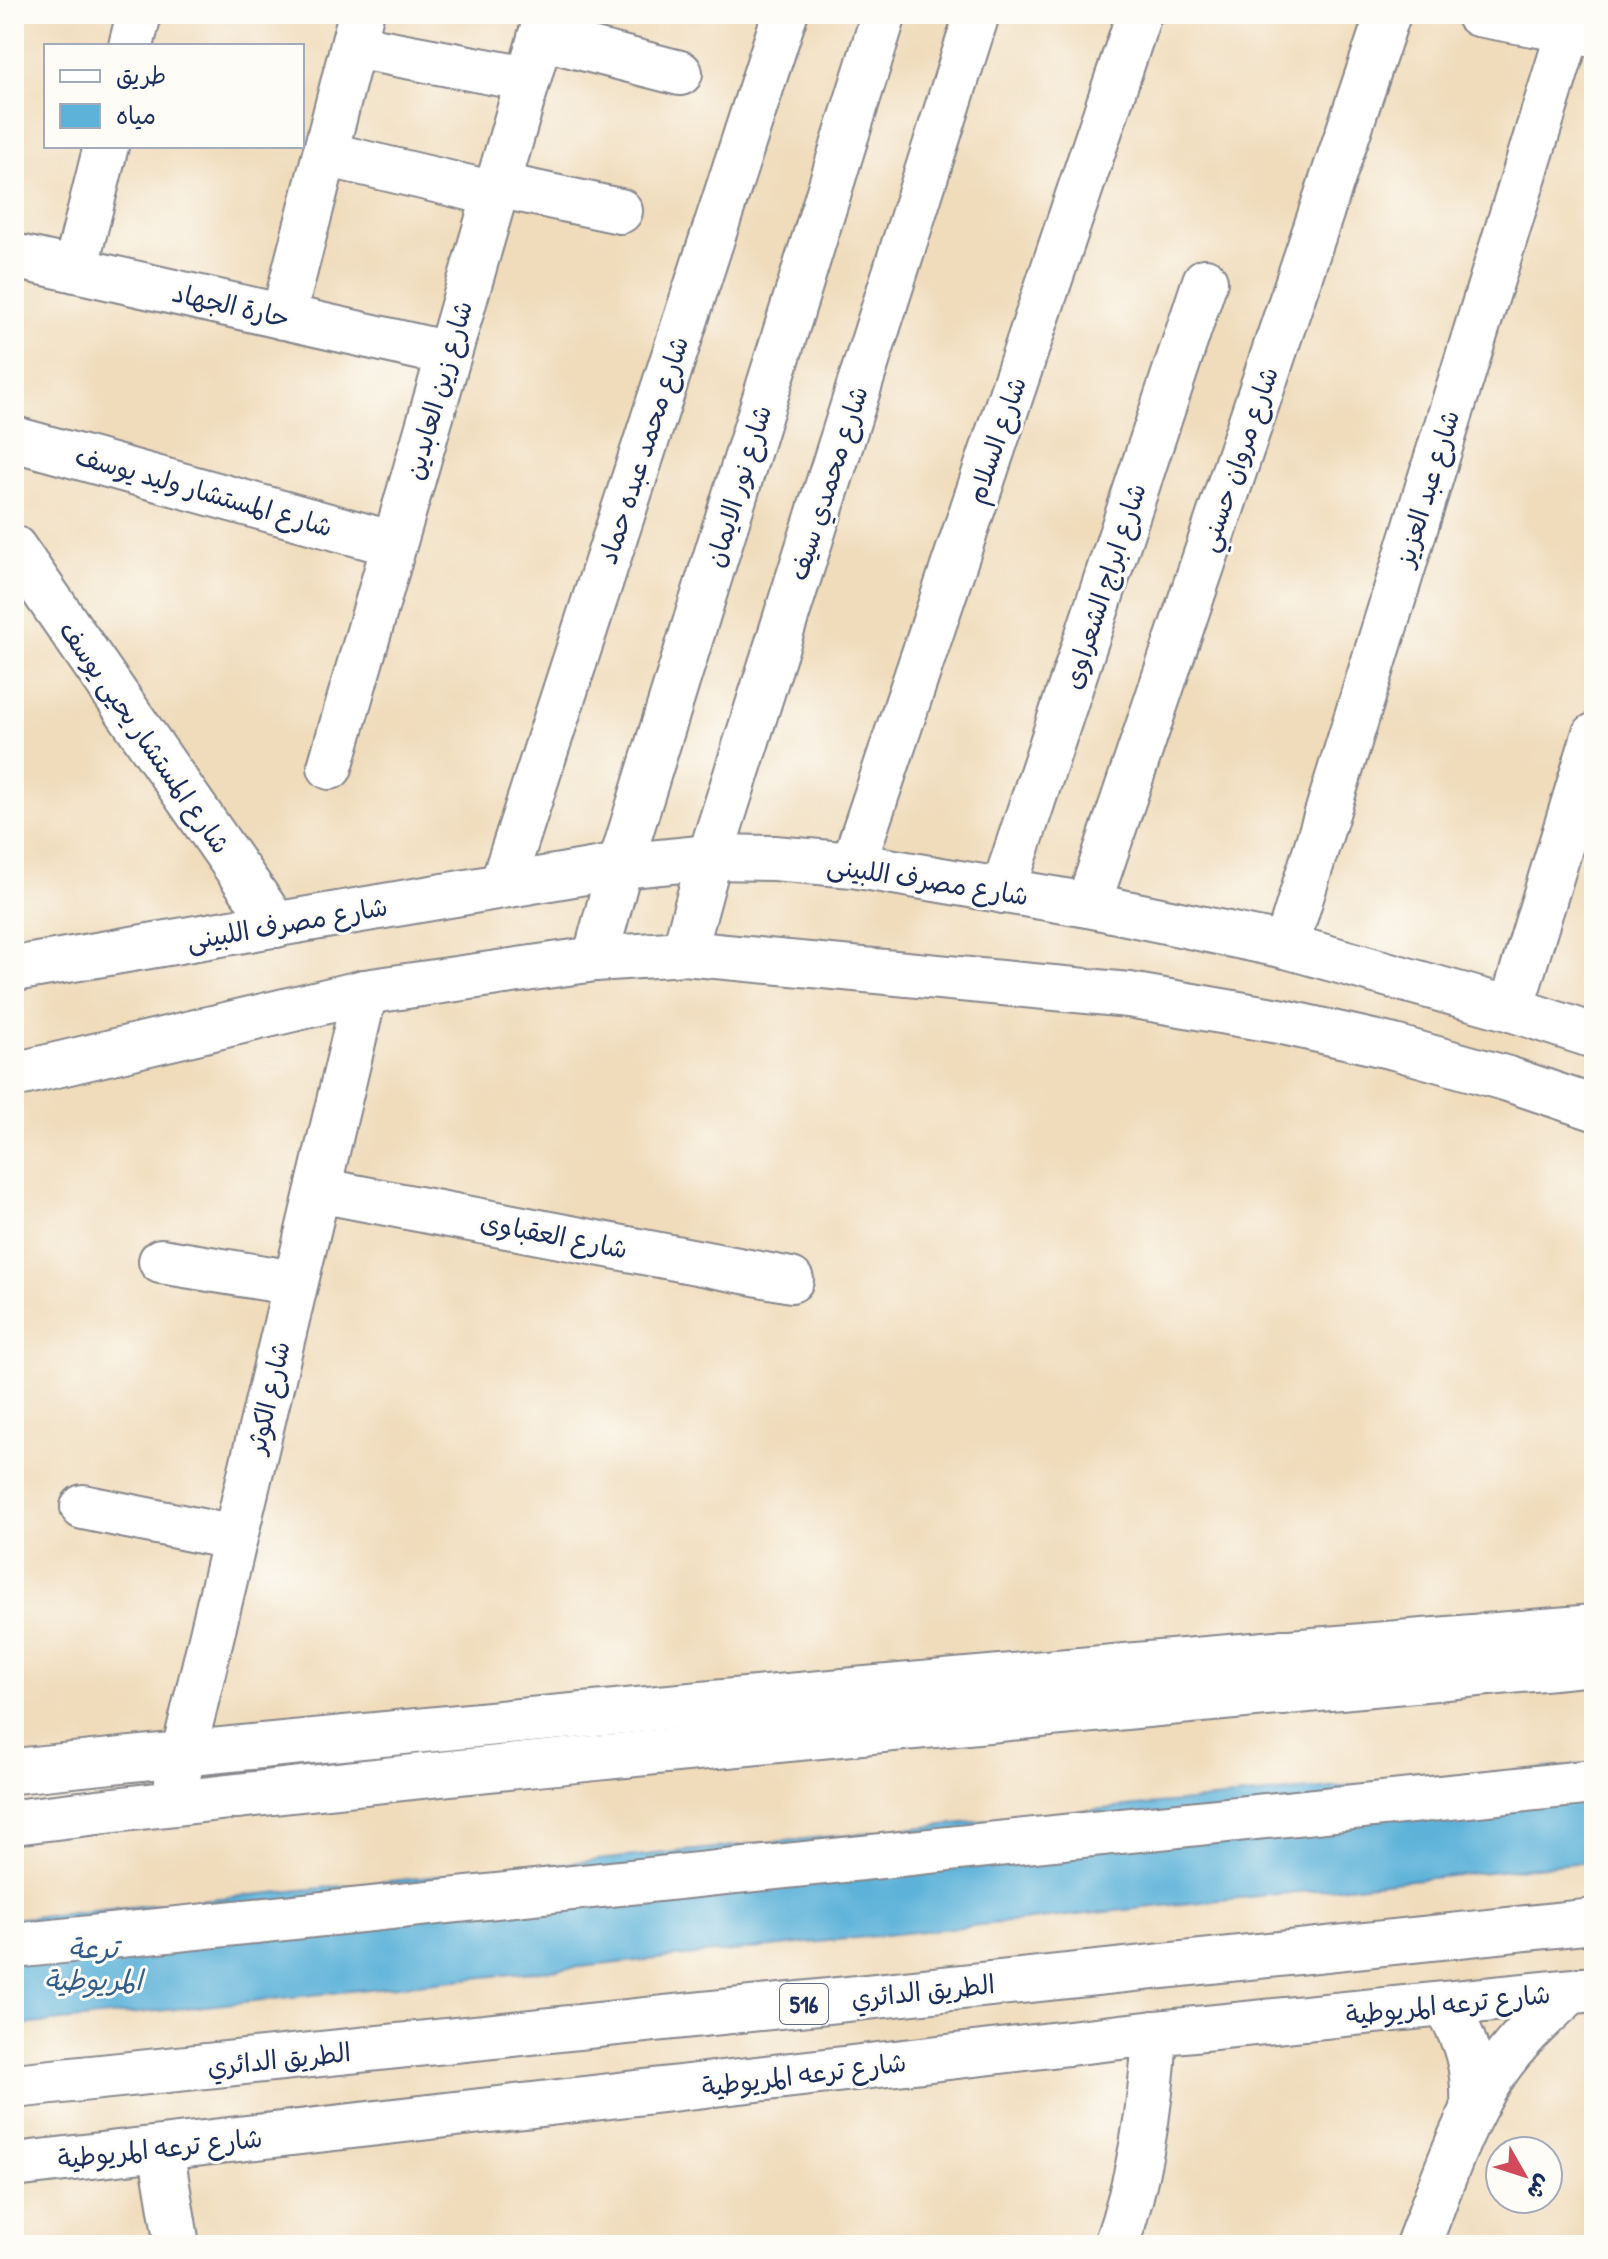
<svg xmlns="http://www.w3.org/2000/svg" width="1608" height="2259" viewBox="0 0 1608 2259" font-family="'Patrick Hand','Playpen Sans Arabic',sans-serif">
	<rect width="100%" height="100%" fill="#fdfcf7"/>
	<filter id="ink" filterUnits="userSpaceOnUse"><feTurbulence type="fractalNoise" baseFrequency=".0125" numOctaves="2"/><feDisplacementMap in="SourceGraphic" scale="16" xChannelSelector="R" yChannelSelector="G"/><feConvolveMatrix kernelMatrix="1 2 1 2 8 2 1 2 1" color-interpolation-filters="sRGB"/></filter>
	<filter id="wash" filterUnits="userSpaceOnUse"><feTurbulence type="fractalNoise" baseFrequency=".006" numOctaves="4" result="noise"/><feDisplacementMap in="SourceGraphic" scale="32" xChannelSelector="R" yChannelSelector="G"/><feGaussianBlur stdDeviation="1.8" result="paint"/><feColorMatrix in="noise" values="0 0 0 0 0 0 0 0 0 0 0 0 0 0 0 0 0 1.4 0 .05"/><feComposite in="paint" operator="in"/></filter>
	<g filter="url(#wash)">
		<rect width="100%" height="100%" fill="#f0dcbb"/>
		<path fill="#5db2d9" stroke="#3c709c" stroke-width="2" d="M1594,1764V1861L14,2026V1919L1081,1811Z"/>
	</g>
	<g filter="url(#ink)">
		<g fill="none" stroke-linecap="round" stroke-linejoin="round">
			<g stroke="#86868c" stroke-width="48">
				<path id="minor" d="M1478,14L1594,35
					M540,37L680,73
					M131,46L139,14
					M353,46L528,79
					M325,154L495,194
					M497,185L620,211
					M14,256L449,354
					M75,270L106,146
					M283,317L361,14
					M14,439L394,544
					M14,548L276,925
					M330,767L547,14
					M853,865L1139,14
					M502,885L785,14
					M1003,891L1205,281
					M1088,905L1388,14
					M1286,946L1569,30
					M684,953L710,857L977,14
					M595,959L620,866L884,14
					M1511,1009L1594,736
					M318,1190L791,1280
					M161,1261L295,1283
					M83,1507L235,1538
					M14,1771C540,1717 1067,1669 1594,1627
					M177,1781L365,992
					M1445,2005C1467,2039 1475,2070 1473,2110
					M161,2149L177,2245
					M1116,2245C1140,2177 1151,2105 1155,2033
					M1418,2245C1440,2189 1459,2128 1492,2077C1513,2044 1541,2018 1570,1992"/>
			</g>
			<g stroke="#86868c" stroke-width="48">
				<path id="major" d="M14,969L620,866L710,857L774,858L853,865L1088,905L1286,946L1511,1009L1594,1036
					M14,1075L365,992L595,959L684,953L1129,995L1279,1021L1394,1047L1508,1079L1594,1108
					M1282,1652L1284,1693
					M14,1822C539,1758 1067,1714 1594,1663
					M14,2165L1155,2033L1594,1989"/>
			</g>
			<g stroke="#86868c" stroke-width="48">
				<path id="highway" d="M14,1946L1594,1782
					M14,2086L1594,1921"/>
			</g>
			<use href="#minor" stroke="#fff" stroke-width="44"/>
			<use href="#major" stroke="#fff" stroke-width="44"/>
			<use href="#highway" stroke="#fff" stroke-width="44"/>
		</g>
	</g>
	<g text-anchor="middle" dominant-baseline="central" stroke-width="6" stroke-linejoin="round" paint-order="stroke">
		<rect fill="#fdfcf7" stroke="#5f6c8c" stroke-width="2" x="780" y="1984" width="48" height="40" rx="6"/>
		<g font-size="24" font-weight="bold" fill="#1b2f5e">
			<text x="804" y="2004">516</text>
		</g>
		<g font-size="26" fill="#1b2f5e" stroke="#fdfcf7">
			<text transform="translate(231 305) rotate(13)">حارة الجهاد</text>
			<text transform="translate(438 390) rotate(-74)">شارع زين العابدين</text>
			<text transform="translate(996 440) rotate(-71)">شارع السلام</text>
			<text transform="translate(643 450) rotate(-72)">شارع محمد عبده حماد</text>
			<text transform="translate(1238 459) rotate(-71)">شارع مروان حسني</text>
			<text transform="translate(828 483) rotate(-72)">شارع محمدي سيف</text>
			<text transform="translate(738 486) rotate(-73)">شارع نور الايمان</text>
			<text transform="translate(1427 488) rotate(-73)">شارع عبد العزيز</text>
			<text transform="translate(204 491) rotate(16)">شارع المستشار وليد يوسف</text>
			<text transform="translate(1104 586) rotate(-72)">شارع ابراج الشعراوى</text>
			<text transform="translate(145 737) rotate(55)">شارع المستشار يحيى يوسف</text>
			<text transform="translate(928 880) rotate(9)">شارع مصرف اللبينى</text>
			<text transform="translate(287 923) rotate(-10)">شارع مصرف اللبينى</text>
			<text transform="translate(554 1235) rotate(11)">شارع العقباوى</text>
			<text transform="translate(268 1397) rotate(-77)">شارع الكوثر</text>
			<text transform="translate(923 1991) rotate(-6)">الطريق الدائري</text>
			<text transform="translate(1448 2004) rotate(-6)">شارع ترعه المريوطية</text>
			<text transform="translate(279 2059) rotate(-6)">الطريق الدائري</text>
			<text transform="translate(804 2074) rotate(-7)">شارع ترعه المريوطية</text>
			<text transform="translate(160 2148) rotate(-6)">شارع ترعه المريوطية</text>
		</g>
		<g font-size="28" font-style="italic" fill="#325d89" stroke="#fdfcf7">
			<text x="93" y="1948">ترعة<tspan x="93" dy="32">المريوطية</tspan></text>
		</g>
	</g>
	<rect width="1608" height="2259" fill="none" stroke="#fdfcf7" stroke-width="48"/>
	<rect x="44" y="44" width="260" height="104" fill="#fdfcf7" stroke="#a3aaba" stroke-width="2"/>
	<rect x="60" y="70" width="40" height="12" fill="#ffffff" stroke="#a3aaba" stroke-width="2"/>
	<text x="116" y="84" font-size="24" fill="#1b2f5e">طريق</text>
	<rect x="60" y="104" width="40" height="24" fill="#5db2d9" stroke="#a3aaba" stroke-width="2"/>
	<text x="116" y="124" font-size="24" fill="#1b2f5e">مياه</text>
	<g transform="translate(1524 2175) rotate(129)"><circle r="38" fill="#fdfcf7" stroke="#a3aaba" stroke-width="2"/>
	<path d="M0-6L14 30L0 20L-14 30Z" fill="#d1495b"/>
	<text y="-12" font-size="22" font-weight="bold" text-anchor="middle" fill="#1b2f5e">ش</text>
	</g>
</svg>
